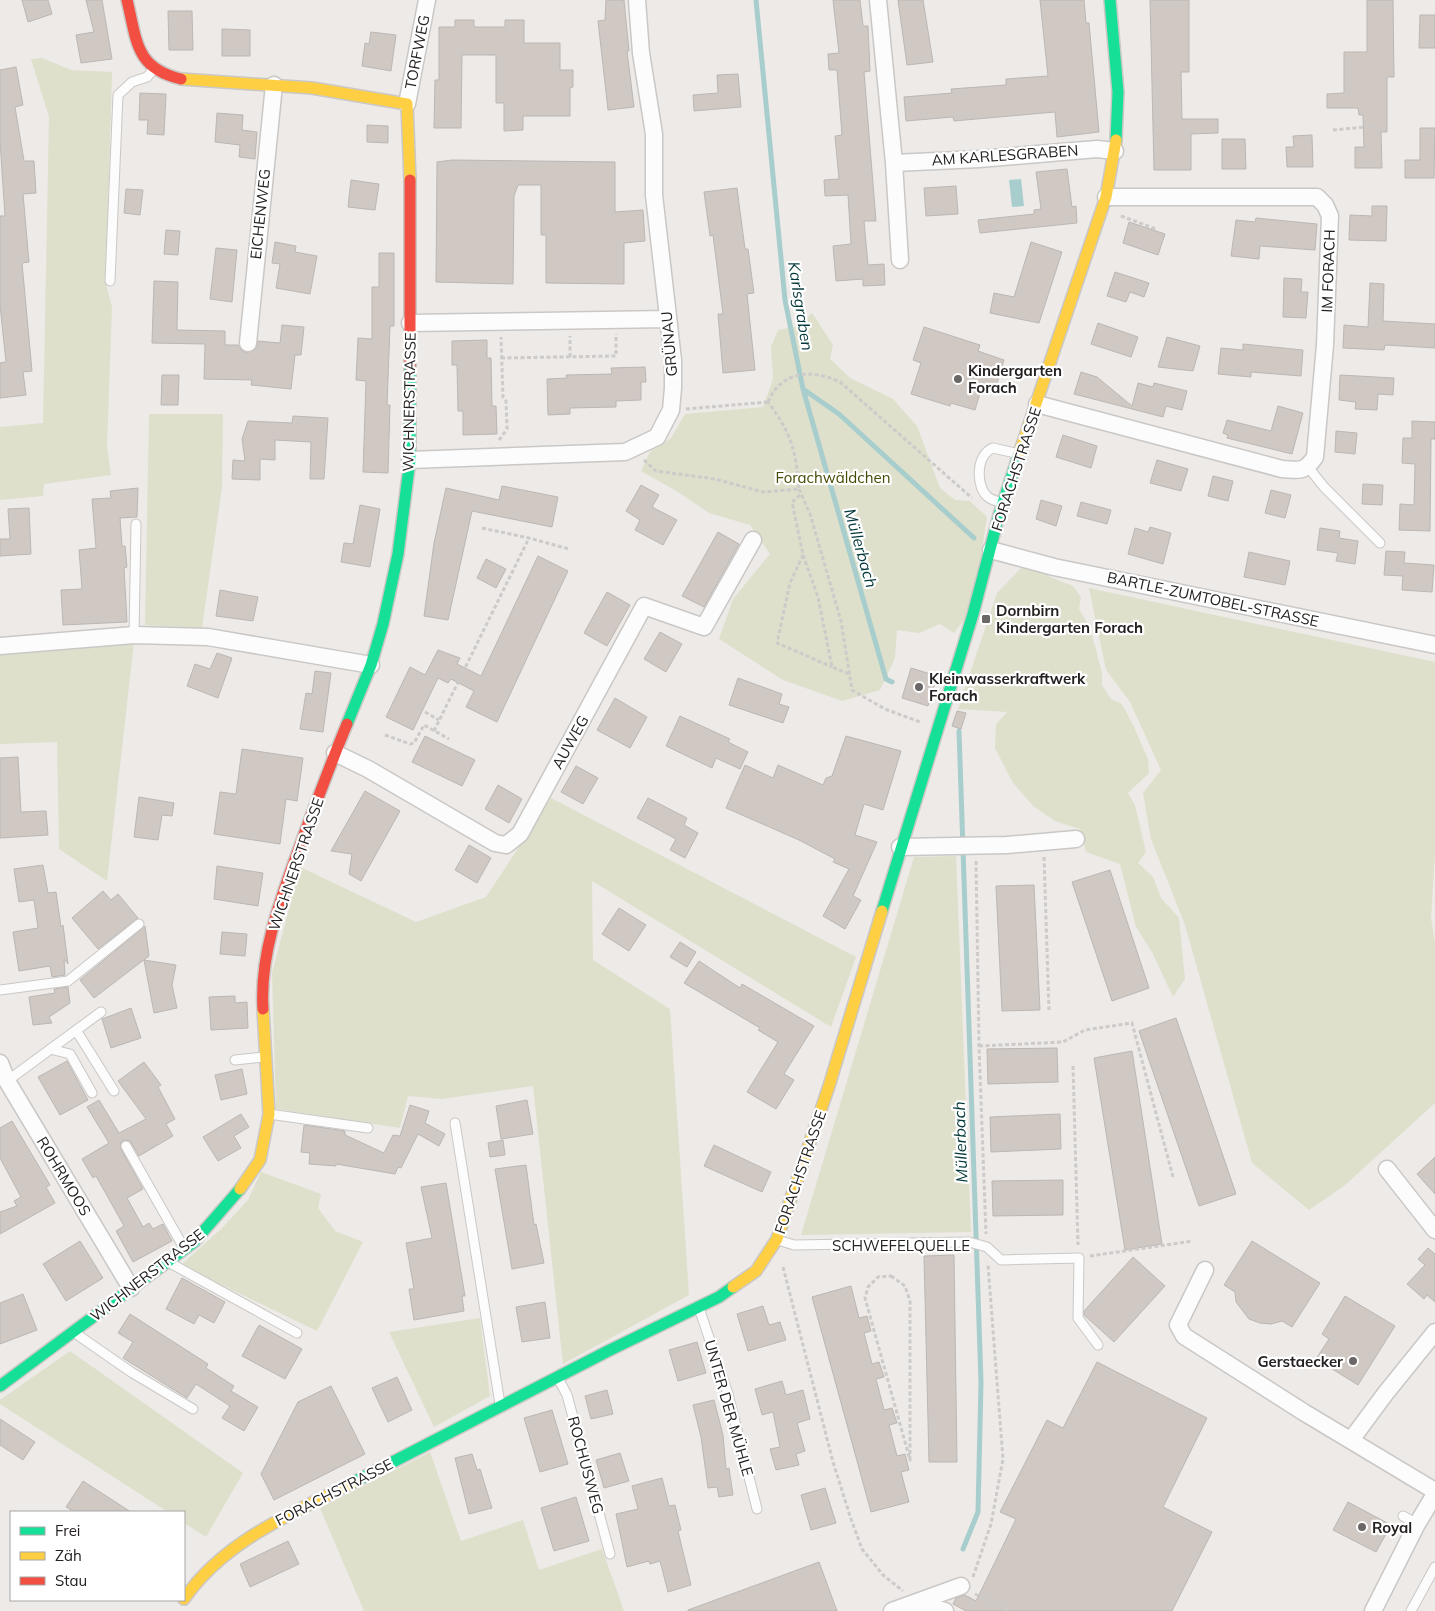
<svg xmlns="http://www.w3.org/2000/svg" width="1435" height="1611" viewBox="0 0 1435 1611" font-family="Mulish,sans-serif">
	<rect width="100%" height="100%" fill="#edeae8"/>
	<path fill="#dee0cb" d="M42,58L71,70L112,72L106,284L112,307L107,447L111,475L44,484L43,496L0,500V427L43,423L49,117L31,59Z
		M812,313L833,345L830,359L850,378L893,399L917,426L940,488L955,500L970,501L987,517L973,608L954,633L940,624L919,633L897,630L895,658L880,690L842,701L783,680L719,639L733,599L770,554L750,525L709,513L678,492L641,471L650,452L671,438L685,414L763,407L773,379L771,347L778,330L798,326Z
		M149,414H223L222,487L202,628L145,625Z
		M1023,566L1042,570L1050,577L1073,586L1081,597L1079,609L1089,626L1095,646L1102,673V685L1111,699L1122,704L1133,725L1148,759L1149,773L1128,793L1135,805L1146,852L1138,863L1153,877L1161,898L1179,918L1185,979L1173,997L1152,952L1136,927L1120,864L1086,852L1080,829L1055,821L1033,806L1013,783L995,748L996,724L1007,712L958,709L997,593Z
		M1089,588L1435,662V853L1431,918L1435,943V1103L1344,1186L1309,1210L1252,1163L1185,925L1151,839L1143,793L1161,770L1130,702L1106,670Z
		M134,642L107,881L59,849L57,742L0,744V652Z
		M551,798L856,957L831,1027L592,881L593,960L670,1009L689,1295L563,1364L533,1086L442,1099L408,1096L400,1128L276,1109L272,973L300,867L416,922L486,897Z
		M956,856L971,1232L801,1235L914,857Z
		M261,1172L321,1194L318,1208L335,1231L363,1242L317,1331L181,1265L221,1229L248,1200Z
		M480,1318L490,1396L434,1427L389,1332Z
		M70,1351L243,1473L206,1537L184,1523V1512H168L0,1404V1400Z
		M430,1452L461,1541L523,1520L539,1570L602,1549L624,1611H364L320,1508Z"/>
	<path fill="#a8cdcd" d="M1021,179L1024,206L1012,207L1009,180Z"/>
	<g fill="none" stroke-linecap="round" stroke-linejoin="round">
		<path stroke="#a8cdcd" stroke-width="5" d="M756,0L785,300L803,389L839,414L974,538
			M803,389L886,679L892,682
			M959,731L981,1382L978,1512L963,1549"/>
	</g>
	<path fill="#d0c8c3" stroke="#bab7b5" d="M22,0H48L52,14L28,22Z
		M86,0H102L112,59L81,63L76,35L94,32Z
		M606,0H624L629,51H627L634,107L608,110L598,21L605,20Z
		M833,0H860L863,26H868L870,71L864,72L876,221H864L868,265L884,264L885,285L863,286V279L836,281L833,246L851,244L848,195L825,196L824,180L839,179L835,136L842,135L837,70H829L828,54L839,53Z
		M898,0H923L933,62L907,65Z
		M1040,0H1084L1086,23H1089L1099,132L1057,137L1055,112L954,121L953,117L906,121L904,97L952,93L951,89L1006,85V79L1048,76Z
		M1150,0H1189V72H1181L1182,119H1218V133L1191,134V170H1154Z
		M1367,0H1393L1394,77H1387V132H1381L1382,168H1355V147H1364L1363,115H1359L1358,108H1327V94L1344,93V52H1367Z
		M168,11H192L193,50H169Z
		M1420,15H1435V48H1419Z
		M455,20H474V27H505V20H524V43H560V70H573V87L570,88V116H523V130L504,131V103H496V55H462L461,128H434L435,80H439V27H455Z
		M222,29L250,30V56H222Z
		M371,32L396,35L391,71L362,66L365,43L369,44Z
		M16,67L23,105L15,107L24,161H34L36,193L23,194L29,262L22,263L32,371L23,372L26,395L0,398V363L6,362L0,305V216H5L0,141V70Z
		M738,74L741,107L694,111L693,95L718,93L717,75Z
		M140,93L166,94L164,135L147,134L148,120H139Z
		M217,113L243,115L242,130L257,132L255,159L239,157L240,145L215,142Z
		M367,125L388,126V143L367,142Z
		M1420,128H1435L1434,178H1405V160H1420Z
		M1312,135L1313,167H1287L1286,147H1294L1293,136Z
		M1222,139H1245L1246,169H1222Z
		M452,160L615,162V212L643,210L645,241L624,243V284L546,283V235H541V185H518L514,196L513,284L436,282L437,162Z
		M1067,169L1072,207L1076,206L1077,223L980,233L978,220L1034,214V210L1041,209L1036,172Z
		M351,180L379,184L375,210L348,207Z
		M956,186L958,214L926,216L924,188Z
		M737,188L745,249H748L754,293L747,294L755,370L723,373L718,314H723L713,235L710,236L704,192Z
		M126,189L143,190L140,215L124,213Z
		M1372,206H1387L1386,241L1349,240L1350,215L1372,216Z
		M1256,218L1317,224L1315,250L1260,246L1259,259L1231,256L1236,220L1255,222Z
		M1129,222L1165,234L1158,255L1123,243Z
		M166,230L180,231L178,255L164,254Z
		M275,242L296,246L295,252L317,256L310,294L276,288L280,264L272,263Z
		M1031,242L1062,252L1039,323L990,313L994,293L1014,297Z
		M216,248L237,250L232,302L210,299Z
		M379,253H394V326H390L387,405H390L388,473L363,472L366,381L356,380L358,338L372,339V287H379Z
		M1115,272L1149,283L1144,297L1130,292L1126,302L1107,296Z
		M1284,278L1302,279L1301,292H1308L1306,318L1283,317Z
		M154,281L178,282L177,330L225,331V345H238L242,351L247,353L256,349L258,341L280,343L282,325L304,327L301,355H295L291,389L251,385L252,380L204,379L205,344L152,343Z
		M1370,283L1384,284L1383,321L1435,324V348L1385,345L1384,350L1343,348L1344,325L1368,327Z
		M1098,323L1138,337L1131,357L1091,344Z
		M924,327L980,345L978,351L1004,360L996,387L983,383L975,410L951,403L950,406L911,394L921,363L913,360Z
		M1167,337L1200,346L1193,371L1158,367Z
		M487,340V358H491L492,406H496L497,434L463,435V411H458L457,365H452V341Z
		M1243,344L1303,350L1301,376L1251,372V377L1218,374L1221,348L1243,350Z
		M645,367L646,382H641V400L616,401V407L570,408V414L548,415L547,379L567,378L566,375L612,374L611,368Z
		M1081,372L1097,377L1132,406L1138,383L1153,387L1154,383L1187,391L1182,410L1166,406L1163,417L1074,394Z
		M162,375H179L178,405H161Z
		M1340,375L1394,378L1393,395L1378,394L1377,410L1355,409L1356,402L1339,400Z
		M1278,406L1303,413L1292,454L1227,438L1228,435L1223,433L1227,420L1271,431Z
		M293,416L328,418L324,479H310L311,442L275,440V460L260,459V480L232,479L233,460L245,461L242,439L248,421L292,423Z
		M1412,421L1435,422V439H1431L1430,531L1399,530L1400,504L1414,505L1415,464L1402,463L1403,438H1412Z
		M1336,431L1357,433L1355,454L1335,452Z
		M1063,435L1097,446L1091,468L1056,457Z
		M1157,460L1188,469L1181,491L1150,483Z
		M1213,476L1233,481L1228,501L1208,496Z
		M1363,484L1383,485L1382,505L1362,504Z
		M641,485L659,495L652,507L677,520L663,545L635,530L640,520L626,511Z
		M502,486L558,497L552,527L472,511L448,620L424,616L434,543L446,488L499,500Z
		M138,488L137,517L120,518L122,546H125L127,567L124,568L127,622L63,625L61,590L82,589L79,550L96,548L92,499L111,498L110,491Z
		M1271,490L1291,495L1285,518L1265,513Z
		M1041,500L1062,506L1056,526L1036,519Z
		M1081,502L1111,510L1107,524L1077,516Z
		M360,505L380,509L370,567L341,562L344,543L353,544Z
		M29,508L31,554L0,556V539H10L8,509Z
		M1150,527L1171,533L1163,564L1128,554L1135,528L1148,532Z
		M1320,528L1340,531L1339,538L1358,541L1355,564L1336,561L1338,553L1317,550Z
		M718,532L739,544L704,607L682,596Z
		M1386,551L1405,552L1404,563L1434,565L1432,592L1402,590L1403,576L1384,575Z
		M1249,552L1290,561L1285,585L1244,577Z
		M538,556L568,571L497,722L466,707L474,691L451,679L448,683L438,678L413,730L386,717L410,667L425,675L438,650L460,658L457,664L481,676Z
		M486,559L506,569L496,588L477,578Z
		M220,590L258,597L253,621L216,616Z
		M607,592L630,605L607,646L584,633Z
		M660,632L682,644L666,672L644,659Z
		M217,653L232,658L218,698L187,686L195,664L210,669Z
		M911,668L937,676L928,706L902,698Z
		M315,671L331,673L323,732L300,729L306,693L312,694Z
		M738,678L782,694L779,704L789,707L783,723L729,705Z
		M615,698L647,717L630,748L597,730Z
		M957,711L966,713L961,729L952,726Z
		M680,716L730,739L728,742L748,752L740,769L716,758L712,768L666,746Z
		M425,736L475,760L462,786L412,762Z
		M846,736L901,751L883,810L864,804L855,835L877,842L853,896L861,900L845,929L823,916L849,869L833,862L835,859L799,840L726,808L745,765L773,778L778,765L823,785L826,778L832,776Z
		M242,749L303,758L297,801L286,799L280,844L214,834L220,792L236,794Z
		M18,757L21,812L46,811L48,835L0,838V758Z
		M576,766L598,778L583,804L561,792Z
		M498,785L522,799L509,823L485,809Z
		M365,791L400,811L361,881L349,874L352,854L331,851Z
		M139,797L174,803L172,816L162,815L158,840L134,837Z
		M648,798L687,818L684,825L698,833L685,858L670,850L676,839L637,818Z
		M469,845L491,858L477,883L455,870Z
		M43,865L48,893L56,892L61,927L63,925L68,964L64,959L65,975L52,977L50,966L19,971L13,932L38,928L34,900L19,902L14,869Z
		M217,866L263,873L258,906L214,899Z
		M1110,870L1149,988L1112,1001L1072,882Z
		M1034,885L1040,1010L1002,1011L996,886Z
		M103,891L111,900L118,894L138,918L98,949L72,918Z
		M619,908L646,925L629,951L602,934Z
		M145,926L149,956L94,998L80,980Z
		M222,932L247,934L245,956L220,954Z
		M680,942L696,952L687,967L670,957Z
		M144,960L176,965L172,985L177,1008L154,1013Z
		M699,961L740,988L742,984L814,1026L784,1074L794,1080L776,1109L747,1092L778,1042L758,1030L760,1028L684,983Z
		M68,987L70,1003L49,1017L52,1023L33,1025L29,997L55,993L54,989Z
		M235,996V1003L247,1002L248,1028L211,1030L209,997Z
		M131,1008L141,1038L111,1048L102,1019Z
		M1176,1018L1236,1194L1199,1206L1139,1031Z
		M1057,1048L1058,1082L988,1084L987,1049Z
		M1132,1051L1162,1244L1125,1250L1094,1058Z
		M67,1061L88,1100L60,1115L38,1077Z
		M144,1062L161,1085L158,1087L175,1119L166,1124L173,1136L139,1156L130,1141L126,1140L121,1142V1149L143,1189L127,1198L143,1227L149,1223L153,1229L163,1224L172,1241L133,1262L116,1231L124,1226L96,1176L93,1178L82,1159L109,1143L87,1107L99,1100L119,1133L146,1119L118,1081Z
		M242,1069L247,1094L221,1100L215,1075Z
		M527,1100L533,1134L501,1139L496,1106Z
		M410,1105L429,1111L425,1123L445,1134L439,1146L418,1134L401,1168L398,1167L395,1174L336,1164V1166L309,1164L310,1153L301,1152L304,1125L345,1131V1135L384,1153L393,1135L400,1136Z
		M241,1114L249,1127L234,1136L241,1148L218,1161L203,1137Z
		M1060,1114L1061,1149L991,1152L990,1117Z
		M12,1121L50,1185L46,1187L55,1203L0,1234V1212L17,1206L14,1201L21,1197L0,1158V1128Z
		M503,1140L505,1155L490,1157L488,1143Z
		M714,1145L771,1172L762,1192L704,1166Z
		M1435,1157V1194L1417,1174Z
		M526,1165L534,1225L536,1224L544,1263L512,1269L495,1169Z
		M1063,1180V1215L993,1216L992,1181Z
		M446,1183L465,1296H462L464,1311L414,1320L409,1289H414L406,1243L432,1238L421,1187Z
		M80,1241L103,1278L66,1301L43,1264Z
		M1252,1241L1320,1283L1292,1327L1282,1321L1271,1324L1260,1323L1249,1319L1236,1302L1235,1292L1224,1285Z
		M1428,1248L1435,1254V1302L1427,1295L1424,1299L1407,1284L1425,1265L1418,1259Z
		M954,1255L957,1462H929L924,1256Z
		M1133,1257L1165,1286L1114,1342L1084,1315V1311Z
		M182,1278L225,1302L214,1323L199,1315L194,1324L166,1309Z
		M851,1286L859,1318L867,1316L871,1331L864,1333L872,1364L879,1362L884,1377L876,1379L884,1410L892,1408L897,1423L889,1425L897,1456L905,1454L909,1470L901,1472L909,1502L871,1512L812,1297Z
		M23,1294L37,1330L0,1344V1303Z
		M1345,1296L1395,1326L1358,1385L1316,1359L1329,1339L1322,1334Z
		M545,1302L550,1338L522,1342L516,1307Z
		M763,1306L769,1325L780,1322L786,1340L748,1351L737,1314Z
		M130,1314L208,1364L206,1368L234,1386L231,1391L258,1407L244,1431L222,1418L230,1406L196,1384L187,1398L123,1358L133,1342L118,1333Z
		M259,1325L302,1349L285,1379L242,1356Z
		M697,1342L706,1373L678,1381L669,1350Z
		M1097,1362L1207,1418L1163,1507L1212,1532L1172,1611H966L953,1604L956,1598L965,1595L976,1601L1016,1519L1000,1512L1047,1420L1063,1428Z
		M397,1377L412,1410L388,1422L372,1388Z
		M782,1381L786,1395L803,1390L810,1419L797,1423L805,1451L796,1454L799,1465L776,1470L770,1449L780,1447L773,1412L762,1415L755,1389Z
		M331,1386L365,1454L274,1500L261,1474L298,1402Z
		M607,1390L613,1414L591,1419L585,1396Z
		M714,1400L723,1435L726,1469L729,1468L733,1495L719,1497L717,1487L708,1488L701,1437L693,1405Z
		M552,1410L568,1464L540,1472L524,1418Z
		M0,1419L35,1442L23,1460L0,1445Z
		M620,1453L629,1481L604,1488L596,1460Z
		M472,1454L477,1470L480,1469L492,1508L469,1514L455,1458Z
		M662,1478L669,1506L675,1505L681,1530L678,1531L691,1585L668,1592L660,1561L650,1564L649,1561L627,1567L616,1514L638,1509L632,1486Z
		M83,1481L131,1512H75L66,1507Z
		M825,1488L836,1523L811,1530L801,1495Z
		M576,1497L589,1541L554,1551L541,1508Z
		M1348,1502L1391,1525L1376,1552L1333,1530Z
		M288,1541L299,1564L250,1587L240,1564Z
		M819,1562L837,1611H688V1610Z"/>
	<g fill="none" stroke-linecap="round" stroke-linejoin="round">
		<g stroke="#cac8c6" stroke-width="11">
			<path id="lane" d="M110,281L118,95L132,82L147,77L153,70
				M1308,467L1324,487L1380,543
				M1003,503C999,502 992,500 988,497C976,488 975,455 993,448L1020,454
				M134,635L136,524
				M0,990L68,981L139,924
				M76,1030L114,1091
				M50,1049L70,1054L92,1093
				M235,1060L264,1057
				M7,1081L101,1012
				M269,1114L368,1128
				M455,1123L500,1404
				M126,1146L184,1248
				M778,1240L794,1245L969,1242L987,1247L1001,1260L1079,1258L1078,1318L1098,1345
				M170,1263L297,1333
				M699,1308L728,1394L757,1509
				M75,1333L131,1372L193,1409
				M558,1378L567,1395L610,1554
				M1403,1516L1417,1524
				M1411,1611L1435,1567"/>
		</g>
		<g stroke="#cac8c6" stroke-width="19">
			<path id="street" d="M878,0L894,163L979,159L1097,149L1115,151
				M407,104L427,0
				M894,163L900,260
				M410,323L667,319
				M248,343L274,85
				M1037,404L1282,469C1300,470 1304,473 1315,457L1325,345L1330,216L1325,205L1317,197H1106
				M410,460L625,452L657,437L671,410L673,388V360L654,195V134L641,53L637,0
				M991,550L1054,567L1435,645
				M0,646L134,635L208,637L371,665
				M335,753L368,769L495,843L506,845L520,834L644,606L704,627L753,540
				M900,847L1007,845L1076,839
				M0,1063L7,1081L131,1288
				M1387,1169L1435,1230
				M1205,1270L1178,1325L1184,1336L1305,1413L1435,1491
				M1351,1440L1385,1394L1435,1332
				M917,1602L945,1611
				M892,1611L961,1586
				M1373,1611L1417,1524L1435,1494"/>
		</g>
		<g stroke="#cac8c6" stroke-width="14">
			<path id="fast" d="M1110,0L1118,92L1116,140
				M347,724L371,665L383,624L398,554L410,460V366
				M882,911L973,614L999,515L1019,454
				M0,1386L194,1242L240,1189
				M352,1483L608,1351L719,1297L733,1287"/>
		</g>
		<g stroke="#cac8c6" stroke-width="14">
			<path id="slow" d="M181,79L312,88L407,104L410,180
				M1019,454L1106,197L1116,140
				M240,1189L260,1160L269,1114L263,1009
				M733,1287L756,1271L777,1239L829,1086L882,911
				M184,1599C224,1541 291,1514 352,1483"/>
		</g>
		<g stroke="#cac8c6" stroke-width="14">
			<path id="jam" d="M127,0C137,41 135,68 181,79
				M410,180V366
				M263,1009C259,949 285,888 305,832C319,796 332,760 347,724"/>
		</g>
		<path stroke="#cccbca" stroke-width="3" stroke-dasharray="4 2.5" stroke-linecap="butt" d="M1333,130L1376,126
			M1121,216L1156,229
			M570,357V336
			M501,358L616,356V334
			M768,402C782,370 812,369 840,382L972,498
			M686,409L768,402
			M499,440L507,429L506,401L503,397L501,337
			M644,460L656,471L715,479L763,492L799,489C796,450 791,433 768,402
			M799,489L810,514L841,621L852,690L885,709L920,722
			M800,495L792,502L803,555L818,597L832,667L849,674
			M482,528L529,538L569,549
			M803,555L790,583L777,643L832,667
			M425,712L439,720
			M434,731L529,538
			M385,735L410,744L414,743L424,725L449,739
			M1044,857L1049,1010
			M976,861L979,1046L986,1234
			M979,1046L1063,1042L1085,1030L1132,1023L1173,1177
			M1073,1066L1078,1245
			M1090,1256L1193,1241
			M783,1267L833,1462L851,1519L862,1549L883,1575L903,1591
			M891,1276L905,1286L910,1301V1460L865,1298L868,1287L878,1277Z
			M973,1577L991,1524L1003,1459L988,1265
			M975,1594L1010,1611"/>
		<use href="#lane" stroke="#fcfcfc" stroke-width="9"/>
		<use href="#street" stroke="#fcfcfc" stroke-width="16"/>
		<use href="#fast" stroke="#16e098" stroke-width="11"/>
		<use href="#slow" stroke="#ffcf43" stroke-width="11"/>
		<use href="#jam" stroke="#f24e42" stroke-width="11"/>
	</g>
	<g fill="#6a6766" stroke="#fff" stroke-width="2">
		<circle cx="958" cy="379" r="5"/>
		<rect x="981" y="614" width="10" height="10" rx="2.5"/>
		<circle cx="919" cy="687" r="5"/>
		<circle cx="1353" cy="1361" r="5"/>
		<circle cx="1362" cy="1527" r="5"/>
	</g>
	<g text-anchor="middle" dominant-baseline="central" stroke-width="4.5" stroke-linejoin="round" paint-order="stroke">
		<g font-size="15" fill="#242120" stroke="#fff">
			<text transform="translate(417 52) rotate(-79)">TORFWEG</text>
			<text transform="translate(1005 155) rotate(-4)">AM KARLESGRABEN</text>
			<text transform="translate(260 214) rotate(-84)">EICHENWEG</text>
			<text transform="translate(1328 271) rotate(-88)">IM FORACH</text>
			<text transform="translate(669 344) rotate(-95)">GRÜNAU</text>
			<text transform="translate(409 402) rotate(-89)">WICHNERSTRASSE</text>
			<text transform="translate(1016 469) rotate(-72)">FORACHSTRASSE</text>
			<text transform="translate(1213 599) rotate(12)">BARTLE-ZUMTOBEL-STRASSE</text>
			<text transform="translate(570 742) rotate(-61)">AUWEG</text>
			<text transform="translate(296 864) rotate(-71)">WICHNERSTRASSE</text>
			<text transform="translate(800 1172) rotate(-71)">FORACHSTRASSE</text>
			<text transform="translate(64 1176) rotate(59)">ROHRMOOS</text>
			<text x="901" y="1245">SCHWEFELQUELLE</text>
			<text transform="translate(147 1275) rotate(-38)">WICHNERSTRASSE</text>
			<text transform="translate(729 1408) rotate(74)">UNTER DER MÜHLE</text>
			<text transform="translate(586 1465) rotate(75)">ROCHUSWEG</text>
			<text transform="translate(334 1492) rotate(-27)">FORACHSTRASSE</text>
		</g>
		<g font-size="15" font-weight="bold" fill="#242120" stroke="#fff" text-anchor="start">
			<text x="968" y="370">Kindergarten<tspan x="968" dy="17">Forach</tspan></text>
			<text x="996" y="610">Dornbirn<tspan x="996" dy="17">Kindergarten Forach</tspan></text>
			<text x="929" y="678">Kleinwasserkraftwerk<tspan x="929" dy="17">Forach</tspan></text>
			<text x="1343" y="1361" text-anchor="end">Gerstaecker</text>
			<text x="1372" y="1527">Royal</text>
		</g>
		<g font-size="15" fill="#464a05" stroke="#fff">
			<text x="833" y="477">Forachwäldchen</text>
		</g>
		<g font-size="16" font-style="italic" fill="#03383a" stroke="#fff">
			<text transform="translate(801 306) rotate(81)">Karlsgraben</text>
			<text transform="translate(861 548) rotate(74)">Müllerbach</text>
			<text transform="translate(960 1142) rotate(-92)">Müllerbach</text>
		</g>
	</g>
	<rect x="10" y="1511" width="175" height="90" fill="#ffffff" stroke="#a7a6a6"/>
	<rect x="20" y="1527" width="25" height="8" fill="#16e098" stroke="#a7a6a6"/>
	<text x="55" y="1536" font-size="15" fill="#242120">Frei</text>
	<rect x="20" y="1552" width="25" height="8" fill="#ffcf43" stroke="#a7a6a6"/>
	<text x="55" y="1561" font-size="15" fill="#242120">Zäh</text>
	<rect x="20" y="1577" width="25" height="8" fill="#f24e42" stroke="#a7a6a6"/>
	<text x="55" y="1586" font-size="15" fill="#242120">Stau</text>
</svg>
